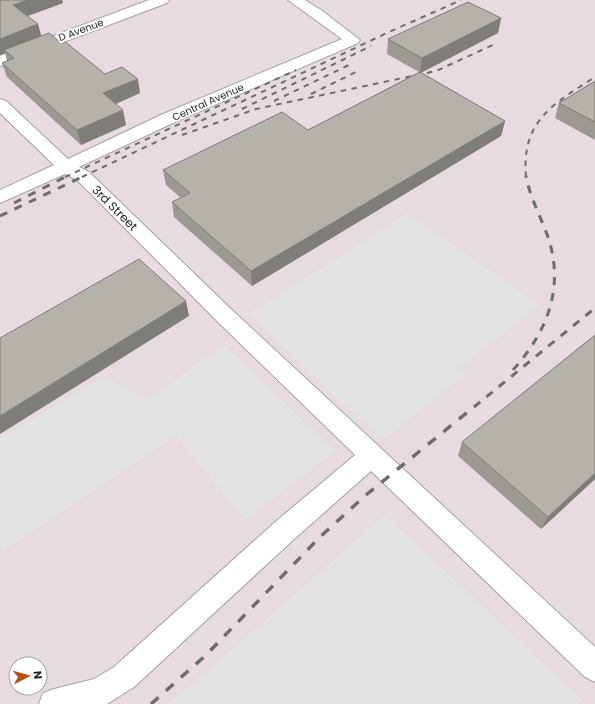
<svg xmlns="http://www.w3.org/2000/svg" width="595" height="704" viewBox="0 0 595 704" font-family="Poppins,sans-serif">
	<rect width="100%" height="100%" fill="#efefe7"/>
	<path fill="#e7dae0" fill-rule="evenodd" d="M0,0H595V704H0ZM16,664H40V688H16Z"/>
	<path fill="#e3e3e3" d="M407,214L540,305L459,368L466,374L382,440L249,314Z
		M224,345L335,451L245,520L176,435L2,551L0,548V438L103,377L147,400Z
		M385,515L586,704H168L218,662Z"/>
	<g fill="none" stroke-linecap="round" stroke-linejoin="round">
		<g stroke="#a3a3a3" stroke-width="2">
			<path id="minor" d="M149,0H169L167,3L0,66V56Z
				M288,0H305L321,10L360,40L358,43L175,122L79,167L89,172L233,311L595,647V682L585,677L371,471L292,541L134,687L107,704H39L43,693L54,689L94,679L114,667L274,523L355,455L219,323L77,180L65,174L0,203V190L54,165L0,113V99L6,101L68,159L163,114L342,39Z"/>
		</g>
		<use href="#minor" fill="#fff" fill-rule="evenodd"/>
		<path stroke="#6d6d6d" stroke-width="2" stroke-dasharray="5.5 5.5" stroke-linecap="butt" d="M311,94L360,70
			M274,101L351,64
			M242,109L371,46
			M182,135L256,109L436,71L495,44
			M65,177L296,70
			M82,177L389,32L461,0
			M526,177C521,121 553,104 595,77"/>
		<path stroke="#6d6d6d" stroke-width="3" stroke-dasharray="8 8" stroke-linecap="butt" d="M14,203L67,176
			M0,216L84,176
			M513,370C547,332 565,288 548,237C541,217 530,198 526,176
			M474,407L595,308"/>
		<path stroke="#6d6d6d" stroke-width="3.5" stroke-dasharray="10 10" stroke-linecap="butt" d="M151,704L205,656L321,536L366,495L475,406"/>
	</g>
	<path fill="#9b9992" d="M0,0H62L63,3L27,16L38,24L41,36L59,41L105,74L140,93L116,104L126,125L81,145L7,77L2,63L7,61L5,53L0,55Z
		M501,18L498,33L421,73L505,121L501,136L252,286L174,217L172,202L181,198L166,185L163,170L308,130L419,72L387,54L388,39Z
		M595,81V140L555,118L559,103Z
		M462,442L595,479L541,529L458,456Z"/>
	<path fill="#7e7d77" d="M28,0H62L63,3L17,20L13,5Z
		M501,18L498,33L420,73L422,58Z
		M38,24L42,39L4,50L5,53L0,55V39Z
		M138,79L140,93L106,108L103,93Z
		M123,110L126,125L81,145L77,130Z
		M505,121L501,136L252,286L251,271Z
		M186,301L189,316L0,434V416Z
		M595,473V479L541,529L548,517Z"/>
	<path fill="#b4b2aa" stroke="#7e7d77" d="M0,0H28L13,5L38,24L0,39Z
		M468,2L501,18L422,58L388,39Z
		M49,33L59,41L63,40L105,74L122,67L138,79L103,93L123,110L77,130L2,63L14,58L4,50Z
		M420,72L505,121L251,271L172,202L190,193L163,170L282,112L308,130Z
		M595,81V122L559,103Z
		M139,259L186,301L0,416V338Z
		M595,335V473L548,517L462,442Z"/>
	<g text-anchor="middle" dominant-baseline="central" stroke-width="3.5" stroke-linejoin="round" paint-order="stroke">
		<g font-size="10" fill="#1f1f1f" stroke="#fff">
			<text transform="translate(81 30) rotate(-20)">D Avenue</text>
			<text transform="translate(208 102) rotate(-24)">Central Avenue</text>
		</g>
		<g font-size="12" fill="#1f1f1f" stroke="#fff">
			<text transform="translate(115 208) rotate(45)">3rd Street</text>
		</g>
	</g>
	<g transform="translate(28 676) rotate(84)"><circle r="19" fill="#ffffff" stroke="#a5a5a5"/>
	<path d="M0-3L7 15L0 10L-7 15Z" fill="#b94f16"/>
	<text y="-6" font-size="11" font-weight="bold" text-anchor="middle" fill="#1f1f1f">N</text>
	</g>
</svg>
